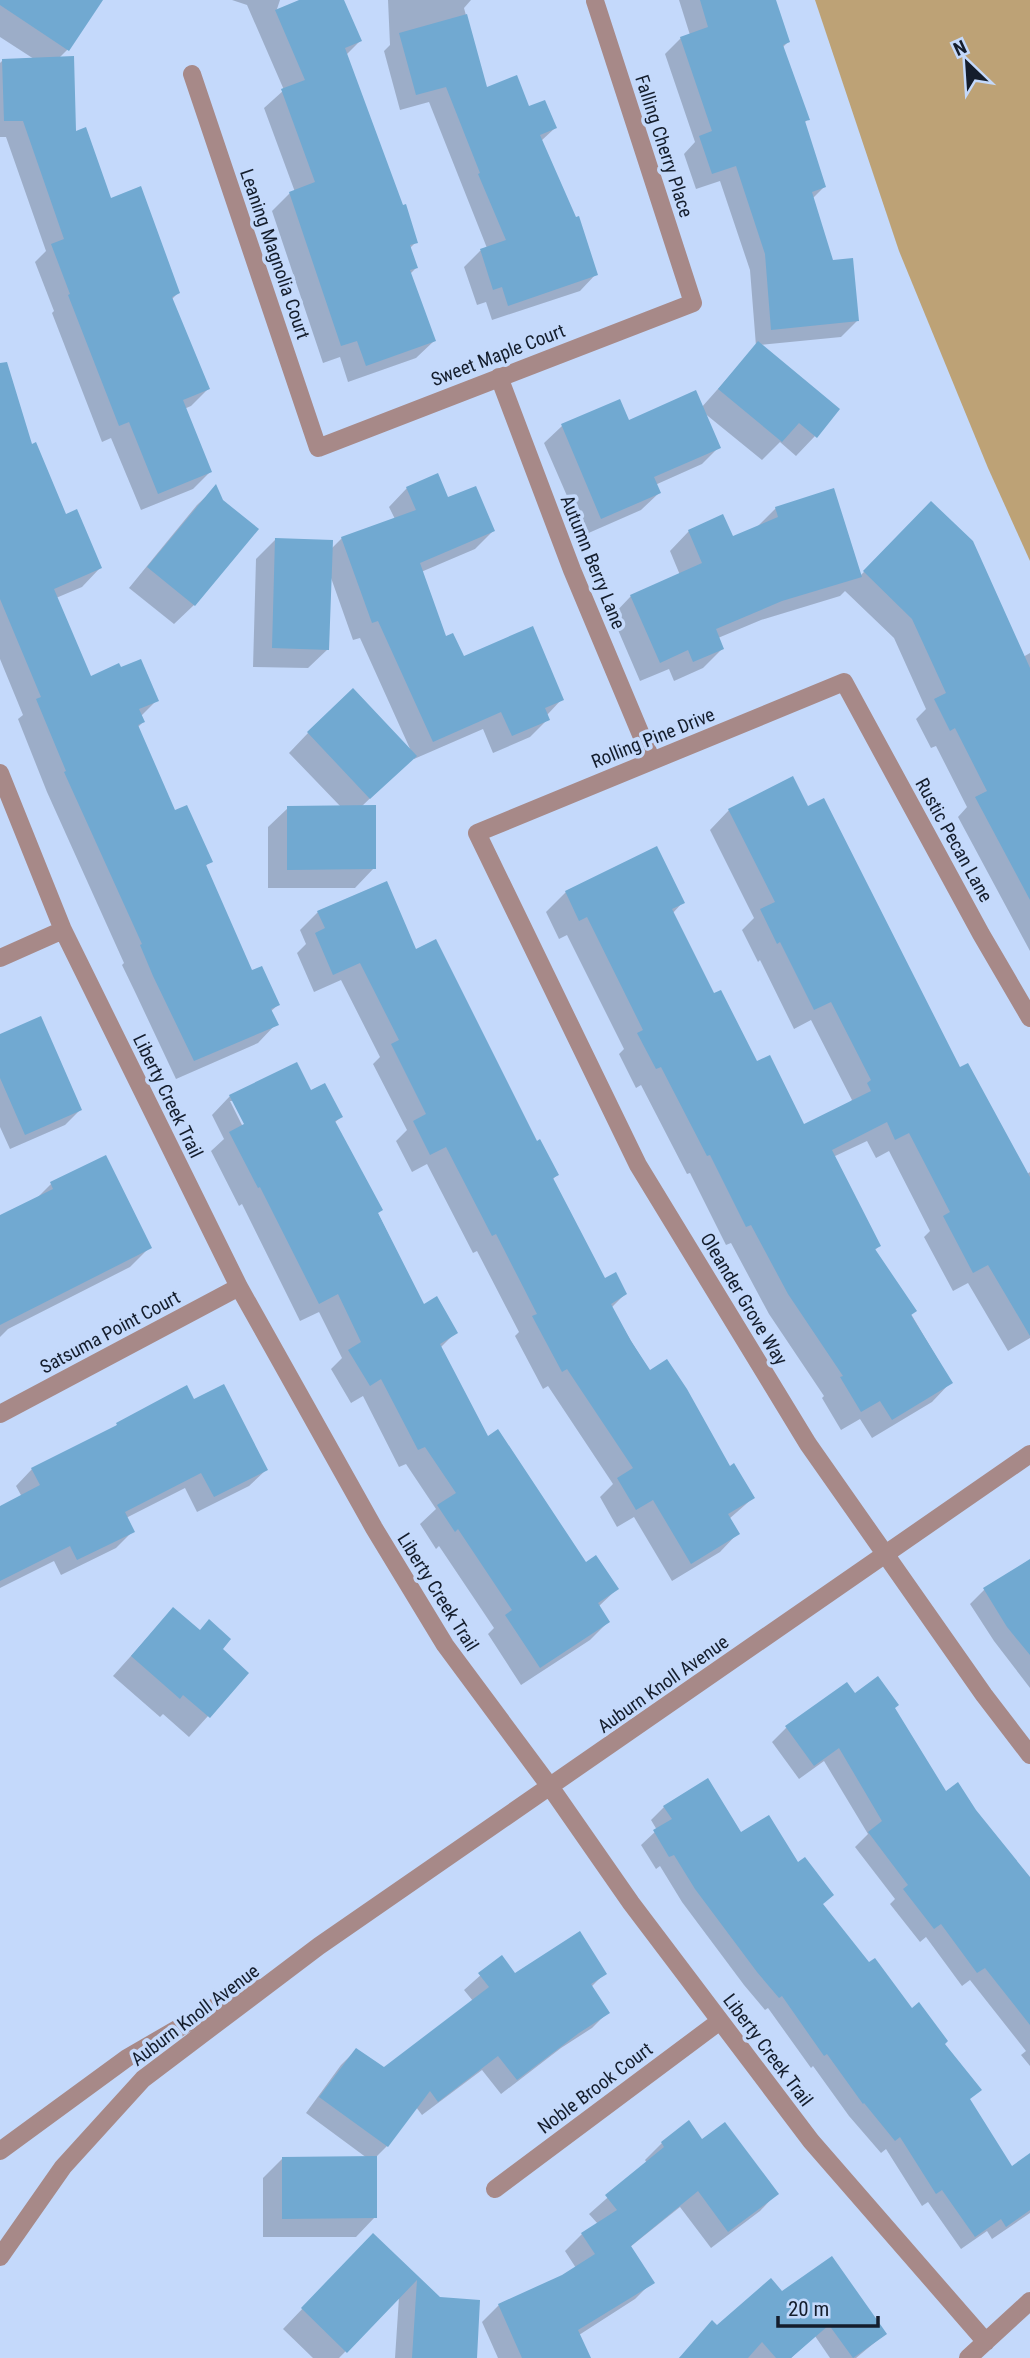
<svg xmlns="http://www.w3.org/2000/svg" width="1030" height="2358" viewBox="0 0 1030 2358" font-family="'Roboto Condensed',sans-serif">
	<rect width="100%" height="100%" fill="#c4d9fb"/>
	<path fill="#bda276" d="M815,0H1030V561L988,468L899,251Z"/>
	<path fill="#0003" fill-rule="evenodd" d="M0,0H101L68,49L59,58L74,133L110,201L178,293L172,299L208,389L191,406L184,409L210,472L193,489L141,510L111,438L102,442L52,313L54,311L35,262L46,251L6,137H0V63L2,61L34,59L0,37Z
		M232,0H280L276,12L303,0H342L360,41L346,55L416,242L410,248L416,268L410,274L434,341L416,358L348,382L340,357L323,363L272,211L290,193L295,192L264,108L284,90L247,5Z
		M388,0H471L464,8L486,89L528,109L555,128L541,141L596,274L580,291L492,320L486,302L477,305L464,267L480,251L487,248L429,102L400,110L384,51L390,45Z
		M679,0H770L788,42L782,48L808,119L804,123L824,187L812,199L831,262L857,321L841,337L760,345L815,436L796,456L780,442L762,460L703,412L719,447L702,464L655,485L659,493L641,510L584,535L544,443L562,426L619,401L628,422L701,408L756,346L750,270L720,181L696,189L684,154L695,142L665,54L681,38L690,35Z
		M0,378L65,516L100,568L82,587L56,598L90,678L157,700L140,717L143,722L137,728L174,812L210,861L205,867L251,973L278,1005L270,1012L276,1024L258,1043L176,1079L136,994L122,965L124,963L47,792L18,719L23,715L0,659Z
		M216,487L221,501L256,529L194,605L174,624L129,588L197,505Z
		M407,488L447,499L493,531L475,549L421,572L445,638L463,658L562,699L547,715L548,719L530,737L493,753L483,729L414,759L413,757L361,807L374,868L355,888H268V827L288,808L341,807L289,753L308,733L353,691L411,751L360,638L353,640L330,575L328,649L308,668L253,667L256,559L275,540L331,549L342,538L395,519L389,507Z
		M931,503L1023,657L1030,653V951L958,817L967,807L936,746L931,748L916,719L926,709L894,638L845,591L840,596L761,620L718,638L722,649L703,668L674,681L669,669L640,681L612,616L631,596L680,575L670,551L689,531L732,538L756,528L776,508L860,576Z
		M729,810L959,1069L1027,1174L1030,1172V1338L1008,1351L968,1283L953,1291L924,1237L930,1231L889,1151L876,1158L867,1141L833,1157L879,1246L874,1251L951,1382L932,1402L872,1438L860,1419L841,1430L822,1398L824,1396L769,1314L731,1243L726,1245L690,1173L687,1174L641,1085L636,1088L619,1054L624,1049L567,935L559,939L546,912L566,892L683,902L672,914L714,996L757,1064L803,1127L848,1104L852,1100L811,1020L794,1029L760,960L758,962L742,930L754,918L710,830Z
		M318,912L415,951L557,1175L552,1180L604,1281L625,1294L611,1308L650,1372L753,1498L729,1519L738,1533L720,1552L672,1581L634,1517L617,1527L600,1497L613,1484L548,1386L543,1389L515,1336L519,1332L477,1251L473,1253L427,1164L412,1172L396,1141L407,1130L373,1064L380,1057L341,980L314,992L297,953L306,944L300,930Z
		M0,1036L80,1110L65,1125L10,1149L0,1127Z
		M311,1092L341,1117L334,1123L423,1306L456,1332L440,1348L487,1439L585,1565L617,1589L598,1607L608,1622L590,1640L521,1685L488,1634L494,1628L439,1546L436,1549L420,1524L436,1509L406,1464L399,1467L363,1396L351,1403L331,1369L342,1358L319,1312L300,1321L242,1204L239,1206L211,1151L224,1139L212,1115L230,1096ZM230,1101H234L249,1131L246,1133Z
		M51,1184L150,1247L130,1267L8,1329L0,1337V1218L34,1201Z
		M193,1402L266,1470L249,1486L197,1512L185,1488L126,1518L133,1531L116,1548L61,1575L54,1561L0,1588V1508L22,1497L16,1486L32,1469L111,1430L117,1425L159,1403Z
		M1030,1561V1688L994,1641L970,1604L984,1590Z
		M173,1609L247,1673L189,1737L163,1714L160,1717L113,1676Z
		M846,1684L855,1695L893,1708L945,1794L975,1811L1030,1878V2066L1021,2055L1026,2051L970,1980L962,1986L926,1937L920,1942L890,1904L895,1899L855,1847L868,1834L824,1761L799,1779L772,1742L786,1728Z
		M664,1807L740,1835L821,1905L869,1964L943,2045L968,2100L1011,2168L1030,2155V2213L992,2239L987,2231L961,2249L928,2202L922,2206L886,2149L881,2153L849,2116L813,2066L811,2068L768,2008L765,2010L744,1985L682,1902L660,1866L656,1869L641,1845L657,1830L651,1820Z
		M501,1957L515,1975L605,1973L591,1987L607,2013L592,2028L561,2048L501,2094L482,2070L422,2115L416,2107L387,2146L375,2158V2217L356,2237H263V2178L282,2159L367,2158L306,2113L341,2065L356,2050L384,2070L473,2001L464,1990Z
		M702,2141L776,2194L760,2211L711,2248L680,2207L630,2247L652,2282L635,2299L579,2335L589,2358H498L482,2322L499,2305L563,2277L576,2268L565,2251L582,2234L598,2224L589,2214L647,2163L645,2160L662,2143Z
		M373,2235L439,2299L475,2358H395L399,2297L339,2358H313L283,2329Z
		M782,2294L885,2334L856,2358H830L815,2336L791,2358H679L717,2327Z"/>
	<path fill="#71a9d1" d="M0,0H103L69,51L0,5Z
		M299,0H344L362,41L345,48L403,205L406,204L418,243L410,245L418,268L410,270L436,341L366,366L357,341L341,346L289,192L315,182L281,89L305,80L275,10Z
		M700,0H776L790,42L783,45L810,120L805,121L826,187L812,192L833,260L853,258L859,321L771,330L765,254L736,166L712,174L699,136L712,131L680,37L708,27Z
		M467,14L487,87L517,75L529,106L545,100L557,128L540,135L576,217L579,216L598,275L508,306L502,287L493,290L480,249L506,240L478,174L480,173L446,87L416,95L399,33Z
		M74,56L76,131L86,127L111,198L141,186L180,293L172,297L210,389L183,400L212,472L158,494L129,422L119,426L68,295L70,294L51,244L64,239L23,121H4L2,59Z
		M758,341L840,409L817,438L799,423L782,442L718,389Z
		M7,362L32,444L36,442L66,514L77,509L102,568L54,589L91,676L119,663L121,667L141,659L159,701L139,709L145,722L138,725L175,810L187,805L213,862L206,865L252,970L262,966L280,1005L271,1009L279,1025L194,1061L153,976L140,945L142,944L64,772L66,771L36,699L41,697L0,599V363Z
		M696,390L721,448L654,477L661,493L601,519L561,424L620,399L629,420Z
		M438,473L448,497L476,486L495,531L420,563L446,636L453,633L464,656L533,626L564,700L545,708L550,720L512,736L501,712L433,742L378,621L372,623L341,537L416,510L406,487Z
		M216,484L223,500L259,529L195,606L147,567Z
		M834,488L862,577L782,601L716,629L724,649L693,662L688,650L660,663L630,595L702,563L688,530L723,514L733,536L778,517L775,507Z
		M931,501L973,541L1030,668V900L975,797L987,791L955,728L950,731L934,699L946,693L912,619L863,571Z
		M275,538L333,540L329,650L272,648Z
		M353,688L417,756L370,799L307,732Z
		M793,776L808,806L824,798L960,1067L968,1063L1030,1177V1336L988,1265L973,1273L943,1216L950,1212L909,1133L895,1140L887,1122L832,1150L881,1246L875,1249L917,1311L911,1315L953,1383L892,1420L880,1401L861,1412L840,1377L843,1376L788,1294L751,1225L746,1227L710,1155L707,1156L661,1067L656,1069L637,1033L643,1030L587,917L579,921L565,891L657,846L685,903L672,909L714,993L721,990L757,1061L770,1055L804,1124L871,1091L867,1083L871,1080L831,1002L814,1010L780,942L777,944L760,909L775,902L728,809Z
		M376,805V869L287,870V806Z
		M387,881L416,949L436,939L537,1141L540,1139L559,1175L553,1178L605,1278L616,1272L627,1294L611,1304L631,1341L650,1370L667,1359L687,1389L730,1466L734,1463L755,1498L728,1514L740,1534L691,1564L653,1500L636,1510L617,1478L633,1468L567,1369L562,1372L532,1316L537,1314L496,1234L492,1236L446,1147L430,1155L413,1121L426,1114L391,1044L399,1040L360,963L333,975L315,933L325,928L317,911Z
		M41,1016L82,1110L25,1135L0,1078V1034Z
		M297,1062L311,1090L325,1083L343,1117L335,1121L383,1210L378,1213L424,1304L437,1296L458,1333L440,1344L488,1436L498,1429L586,1562L596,1555L619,1589L598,1603L610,1622L540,1668L505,1615L512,1610L458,1529L455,1532L437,1505L456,1493L425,1447L418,1450L381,1379L370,1386L348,1350L361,1342L338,1294L319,1304L260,1187L258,1188L229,1132L244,1124L229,1095Z
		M106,1155L152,1248L0,1325V1215L53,1189L50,1182Z
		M224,1384L268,1470L214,1497L201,1473L125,1512L135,1532L77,1560L70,1546L0,1581V1506L40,1485L31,1468L117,1425L116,1423L187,1385L194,1399Z
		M1030,1559V1655L1007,1627L983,1588Z
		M173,1607L200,1630L209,1619L231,1639L223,1649L249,1673L210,1718L183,1695L180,1699L131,1656Z
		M878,1676L899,1705L895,1708L946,1791L958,1782L976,1810L1030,1877V2025L985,1968L977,1973L941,1924L934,1929L903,1889L908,1885L868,1832L882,1821L839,1748L814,1766L785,1726L847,1682L855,1693Z
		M708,1778L741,1832L769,1815L798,1862L805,1857L834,1895L823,1904L869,1962L875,1958L912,2008L919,2002L948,2041L945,2044L982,2090L970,2099L1012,2166L1030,2153V2210L1006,2227L1001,2219L975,2237L942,2190L936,2194L900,2137L895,2141L864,2103L863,2104L827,2054L824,2056L782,1996L779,1998L757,1972L695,1889L674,1855L669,1857L653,1830L672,1819L663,1806Z
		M580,1931L607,1974L591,1984L610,2013L579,2033L517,2080L498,2056L438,2102L430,2091L388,2147L319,2097L356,2048L384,2067L489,1987L478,1973L502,1955L515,1973Z
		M689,2120L702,2139L725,2122L779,2194L728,2232L698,2191L631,2246L655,2283L578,2330L591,2358H522L498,2304L562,2275L595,2254L581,2233L617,2210L605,2195L664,2147L661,2142Z
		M377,2156V2218L282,2219V2157Z
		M373,2233L440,2297L480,2300L477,2358H412L417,2280L347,2353L301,2308Z
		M832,2256L887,2334L853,2358L829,2325L791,2358H776L762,2342L748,2358H679L712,2320L717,2325L771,2278L782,2291Z"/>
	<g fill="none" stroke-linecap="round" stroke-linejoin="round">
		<path stroke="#a78988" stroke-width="18" d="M192,74L318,448L693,303L595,1
			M499,377L572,570L652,761
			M0,773L63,930L239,1287L374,1528L445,1645L551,1788L631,1903L811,2141L986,2342
			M0,958L63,930
			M1030,1018L981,934L844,682L477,833L638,1165L808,1444L984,1695L1030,1755
			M0,1414L239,1287
			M0,2151L127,2058L253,1985
			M495,2189L720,2021
			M0,2257L63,2167L143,2079L319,1946L1030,1454
			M968,2358L1030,2301"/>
	</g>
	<g text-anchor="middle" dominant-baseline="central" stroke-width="7" stroke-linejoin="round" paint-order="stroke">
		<g font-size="19" fill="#141d2c" stroke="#c4d9fb">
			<text transform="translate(664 146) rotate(72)">Falling Cherry Place</text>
			<text transform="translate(275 254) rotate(71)">Leaning Magnolia Court</text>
			<text transform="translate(498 355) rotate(-21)">Sweet Maple Court</text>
			<text transform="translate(593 562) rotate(68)">Autumn Berry Lane</text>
			<text transform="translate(653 738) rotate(-22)">Rolling Pine Drive</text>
			<text transform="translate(954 840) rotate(61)">Rustic Pecan Lane</text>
			<text transform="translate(168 1096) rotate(64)">Liberty Creek Trail</text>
			<text transform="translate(744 1299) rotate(59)">Oleander Grove Way</text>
			<text transform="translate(110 1332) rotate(-28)">Satsuma Point Court</text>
			<text transform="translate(438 1592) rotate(58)">Liberty Creek Trail</text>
			<text transform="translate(663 1684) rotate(-35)">Auburn Knoll Avenue</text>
			<text transform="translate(195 2015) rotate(-37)">Auburn Knoll Avenue</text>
			<text transform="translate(768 2050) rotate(53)">Liberty Creek Trail</text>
			<text transform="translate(595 2088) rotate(-37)">Noble Brook Court</text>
		</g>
	</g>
	<g transform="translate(967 63) rotate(335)" stroke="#c4d9fb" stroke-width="5" paint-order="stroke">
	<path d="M0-5L12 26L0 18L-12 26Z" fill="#141d2c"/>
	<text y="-10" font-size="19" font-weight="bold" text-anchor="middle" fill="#141d2c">N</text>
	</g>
	<path d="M778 2316v10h100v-10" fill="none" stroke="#141d2c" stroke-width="3.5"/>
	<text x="788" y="2316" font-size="21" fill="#141d2c" stroke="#c4d9fb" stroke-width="5" paint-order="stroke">20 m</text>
</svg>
